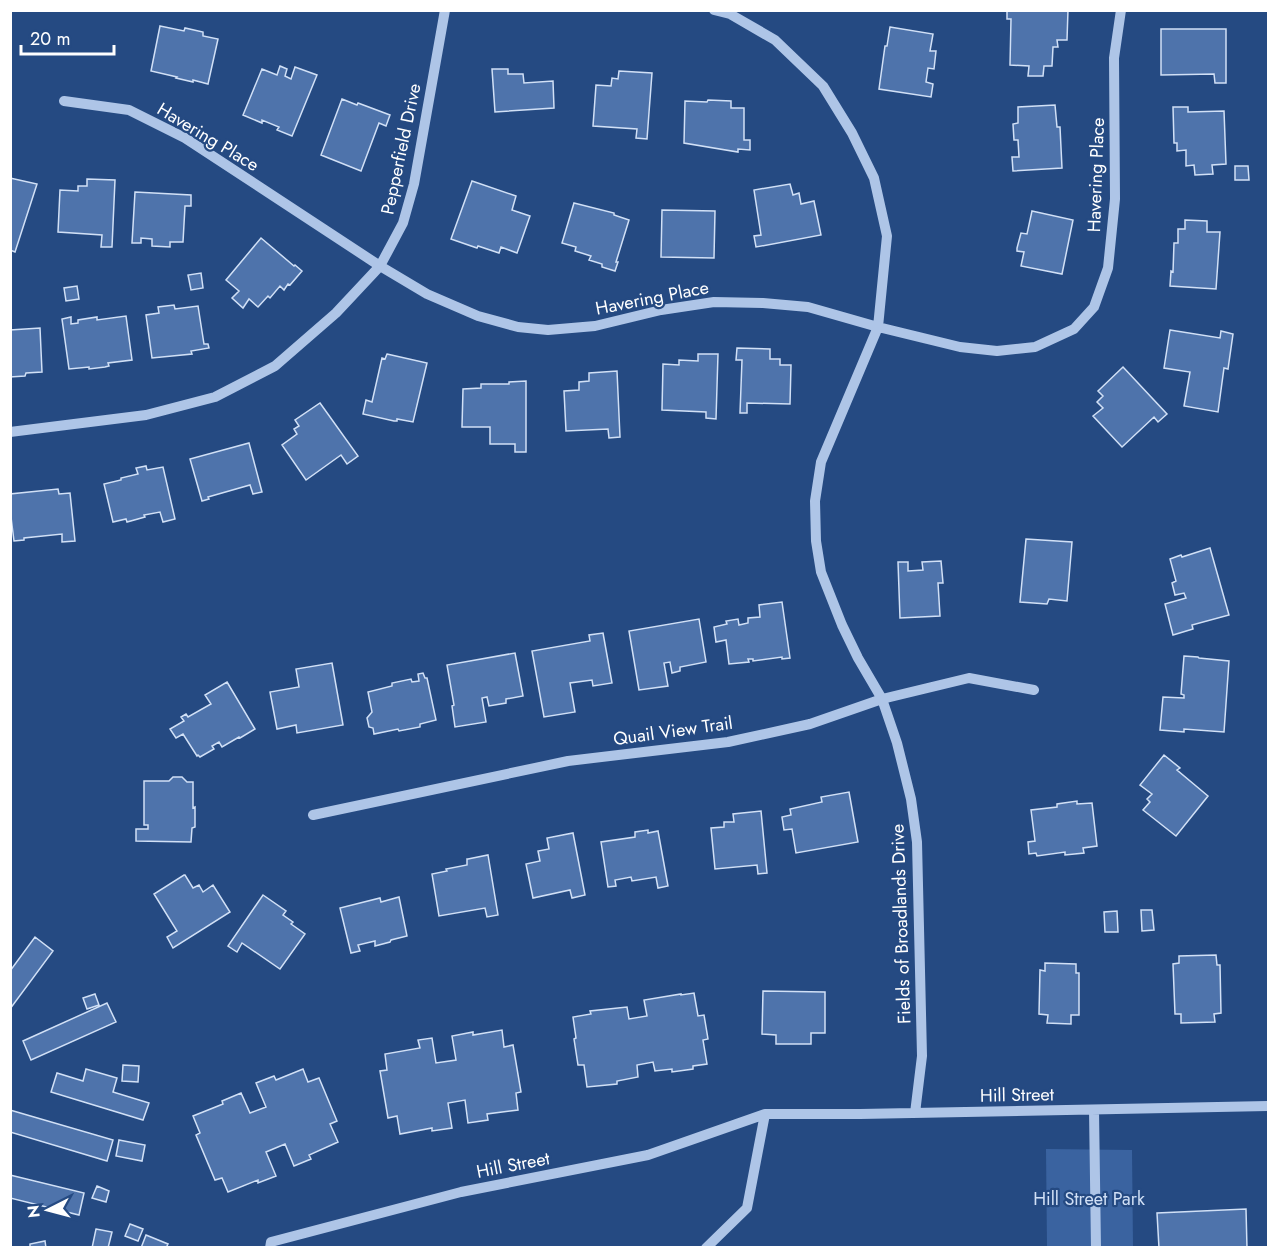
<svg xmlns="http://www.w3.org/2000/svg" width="1279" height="1258" viewBox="0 0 1279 1258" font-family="Jost,sans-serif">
	<rect width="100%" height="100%" fill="#254a82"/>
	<path fill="#3a63a0" d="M1046,1149L1132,1150L1133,1247H1047Z"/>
	<path fill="#4e73ab" stroke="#d1e0f6" stroke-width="1.5" d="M1007,10H1068L1067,40H1057L1058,47H1053L1052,66H1044L1043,76H1028L1029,66L1010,65L1011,19H1007Z
		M160,26L184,31L185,28L203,32V36L218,39L208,84L193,80V82L176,78L177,77L151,71Z
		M890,27L933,34L930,51H936L934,69L928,68L926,82L933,84L931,97L879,89L885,46H887Z
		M1161,29H1226V83H1215L1214,74L1161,75Z
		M280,66L287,69L285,76L291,79L295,67L317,75L292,136L277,130L279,127L262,120V123L243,115L262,69L277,75Z
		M492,69H508V74H523L524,83L553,81L554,108L495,112Z
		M619,71L652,73L647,139L636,138L637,129L593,126L596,85L611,86L612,78L618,79Z
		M342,99L357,105L358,103L390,115L386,126L379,123L361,171L321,155Z
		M708,100L731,101V108H744V140H750V150L738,149V152L684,143L685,101L707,102Z
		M1055,105L1057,127H1060L1062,168L1013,171L1012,157H1019L1018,140H1014L1013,124L1018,123V107Z
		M1173,107H1188V112L1224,111L1226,164L1212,165L1213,174L1195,175L1194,165L1186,166V150L1177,151V143H1174Z
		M1235,166H1248L1249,180H1235Z
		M10,178L37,184L15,252L10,250Z
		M87,179L115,180L112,247H101L102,235L58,232L60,190L78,191V186H87Z
		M472,181L516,196L512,210L530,216L517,253L501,247L499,253L478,246L477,248L451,239Z
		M790,184L793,195L799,193L801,204L814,201L821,235L756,247L754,236L761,235L754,190Z
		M135,192L191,195V206H185L183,242H170V247L152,246V239L141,238V243H132Z
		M574,203L614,213V215L629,220L616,262H618L615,271L602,267V264L589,260L591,256L575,251L576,247L562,243Z
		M662,210L715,211L714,258L661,257Z
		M1032,211L1073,220L1062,274L1021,266L1024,252L1017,251V248L1021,233L1027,234Z
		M1185,220L1207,221V232H1220L1216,289L1170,286L1171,271L1173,272L1174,243H1178V229H1185Z
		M261,238L294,266L295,265L302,271L290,285L288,284L284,290L280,286L270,298L268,296L258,307L249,299L243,308L232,298L239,291L226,280Z
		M201,273L203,288L191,290L188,275Z
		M77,286L79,299L66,301L64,288Z
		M174,305L175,309L198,306L204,344H208L209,348L191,351L192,354L152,358L146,315L159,313L158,307Z
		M126,316L132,360L108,363L109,366L105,367L89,369V367L69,369L62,319L71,317V324L78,323V320L97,317V320Z
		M40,328L42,372L26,373L25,376L10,377V330Z
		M1170,330L1220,338L1221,331L1233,334L1228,369L1224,368L1218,412L1184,406L1190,372L1164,368Z
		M737,348L770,349V359H780V365H791L790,404L747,403V413H740L742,360H736Z
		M387,354L427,363L413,422L397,419V421H394L363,414L366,400L372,402L382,358L385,359Z
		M698,354H718L716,419L706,418V412L662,410L663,364L679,365V360L698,361Z
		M1123,367L1167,414L1158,422L1154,417L1122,447L1093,416L1103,408L1097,402L1103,396L1098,391Z
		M617,371L620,437L609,438L608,429L566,431L564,391L579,390V382L589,381V373Z
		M526,381V452H515V444H490V427H462L463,389L481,388V384H509V382Z
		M320,403L358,456L347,464L341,455L306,480L282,445L297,434L294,429L299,426L295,420Z
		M249,443L262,492L253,494L250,485L208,497L209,499L202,501L190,459Z
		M146,466L147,470L163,467L175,519L163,522L160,512L144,515L145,517L127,522L126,519L113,522L104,484L121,480V478L138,474L136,468Z
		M58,489L59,494L70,493L75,541L62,542V534L24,538V540L14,541L10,509V494Z
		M1026,539L1072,542L1067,601L1049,599L1047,604L1020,602Z
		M1210,548L1229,615L1192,625L1193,629L1173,635L1165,604L1186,598L1184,593L1175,595L1172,583L1176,581L1170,559L1181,555L1182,557Z
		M941,561L943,583H938L940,616L900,618L898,562H908V571L923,570L922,562Z
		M782,602L790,658L782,659V657L753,661V659H748L749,662L729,664L726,640L716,642L714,627L727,624L726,621L738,619L739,625L748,623V618L760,617L759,605Z
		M699,619L706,662L680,667V671L672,673L670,662L664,663L668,686L639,690L629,631Z
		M603,633L612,683L593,686L592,680L570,683L575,712L544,717L532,651L590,641L589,635Z
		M515,653L523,696L506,699V703L489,706L487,697L482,698L486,722L455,727L452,706L454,705L447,665Z
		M1184,656L1198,657L1199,658L1229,661L1224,732L1184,729V732L1160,730L1163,697L1184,698V695L1181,694Z
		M332,663L343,725L297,733L296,725L277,729L270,692L299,687L296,669Z
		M423,673L425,678H427L436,720L420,724V727L399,731L398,729L374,734L373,728L369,727L367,718L372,712L368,692L392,686V683L411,679L412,682L419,681L418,674Z
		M227,682L255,729L240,738L239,737L222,747L219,742L212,746L214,749L200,757L198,755L197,756L183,734L176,738L170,729L184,721L181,717L186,714L188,717L211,704L205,695Z
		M1164,755L1180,768L1177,770L1208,796L1176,836L1143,810L1150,802L1147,799L1152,794L1140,785Z
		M173,777H182L187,782H193V808L195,807V827L192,828L191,842L136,841V829H148V825H144V781H169Z
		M849,792L858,842L796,853L792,829L784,830L782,817L791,815L790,809L822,802L821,797Z
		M1077,801V804L1092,803L1097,846L1083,848L1084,853L1065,855V852L1037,856L1036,853L1029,854L1028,842L1035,841L1031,810L1057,807V804Z
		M761,811L767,873L758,874L757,865L715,869L711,828L724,827V822H734L733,814Z
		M648,830V833L658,831L668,886L658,888L656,877L632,881L631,877L615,880L616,886L608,887L601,842L635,837V832Z
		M573,833L585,895L572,898L570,890L533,898L526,864L540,861L538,851L549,849L547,838Z
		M488,855L498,915L487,917L485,908L439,916L432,874L447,871L446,869L467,865V859H468Z
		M184,875H185L193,888L199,885L203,892L213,885L230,912L173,948L167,937L177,931L154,894Z
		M263,895L286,911L283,915L293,922L291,924L305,934L280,969L242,943L237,952L228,946Z
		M399,897L407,936L391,940L390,942L375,946V941L358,945L360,951L351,953L340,908L380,898L381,902Z
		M1141,910H1152L1154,930L1142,931Z
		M1117,911L1118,932H1105L1104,912Z
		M35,937L53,951L10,1009V971Z
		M1216,955L1217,965H1220L1221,1013L1214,1014L1215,1022L1181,1023V1014H1175L1173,964L1179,963V956Z
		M1045,963L1076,964V973H1079V1015H1071V1024L1047,1023L1048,1015L1039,1014L1040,970L1045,971Z
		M763,991L825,992V1033H811V1044H776V1035L762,1034Z
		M694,993L698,1016L704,1015L708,1039L703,1040L707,1064L693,1066V1069L672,1072V1069L655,1071L653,1062L637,1065L638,1077L617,1081V1084L587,1087L584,1065H578L574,1039L576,1038L573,1017L591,1014L590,1011L627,1007L629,1019L647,1016L644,1000L681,994V995Z
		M95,994L99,1005L87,1009L83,998Z
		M107,1003L116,1022L31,1060L23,1041Z
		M502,1030L504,1047L513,1045L521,1092L516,1093L518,1110L487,1114L488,1120L468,1123L465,1100L448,1103L452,1128L432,1131V1128L400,1134L397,1116L388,1118L380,1071L387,1070L385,1054L420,1048L418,1040L432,1038L436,1063L456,1060L452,1036L473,1032V1035Z
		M123,1065L139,1066L138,1082L122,1081Z
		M86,1069L117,1078L113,1092L149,1103L143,1120L51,1092L57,1073L83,1081Z
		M303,1069L308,1082L319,1078L337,1121L330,1124L338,1142L309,1155L311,1159L294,1166L285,1144L266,1152L276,1176L258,1183V1180L228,1192L222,1178L215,1180L196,1135L200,1133L193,1116L223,1104L222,1101L241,1093L250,1113L266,1107L256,1083L274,1076L276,1080Z
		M10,1110L113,1140L107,1161L10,1132Z
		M119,1140L145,1145L142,1161L116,1156Z
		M10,1175L84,1193L79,1215L10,1198Z
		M97,1186L109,1191L106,1202L92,1198Z
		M1246,1209L1247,1248H1159L1157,1213Z
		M130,1224L143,1229L138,1241L125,1236Z
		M96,1229L112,1232L108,1248H92Z
		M146,1235L168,1244L166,1248H141Z
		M45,1241L46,1248H30V1244Z"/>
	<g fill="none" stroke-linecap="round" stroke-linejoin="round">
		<path stroke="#aec5e7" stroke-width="10" d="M714,10L730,14L775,40L823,86L852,133L874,178L887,236L878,327L821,462L815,501L816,541L821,572L842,625L858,658L882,699L897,743L911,799L917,842L922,1056L915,1113
			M64,101L129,110L185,138L380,266L427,294L478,316L518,327L548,330L595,326L661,310L714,302L763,303L808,307L878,327L960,347L997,351L1035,347L1074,329L1094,307L1108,268L1115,199L1114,58L1121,10
			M10,432L146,415L215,397L275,366L336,313L380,266L403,223L414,184L445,10
			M313,815L568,761L728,742L810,724L882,699L969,678L1034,690
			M1094,1110L1096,1248
			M765,1114H860L1268,1106
			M270,1248L271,1242L461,1192L648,1155L765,1114L747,1208L706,1248"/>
	</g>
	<g text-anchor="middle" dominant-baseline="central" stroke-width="4.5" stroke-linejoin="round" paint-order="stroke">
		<g font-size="18" fill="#fff" stroke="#254a82">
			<text transform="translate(208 137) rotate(31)">Havering Place</text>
			<text transform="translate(401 149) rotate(-78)">Pepperfield Drive</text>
			<text transform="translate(1096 175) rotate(-88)">Havering Place</text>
			<text transform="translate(652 298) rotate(-11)">Havering Place</text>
			<text transform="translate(673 731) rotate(-8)">Quail View Trail</text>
			<text transform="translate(901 924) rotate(-92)">Fields of Broadlands Drive</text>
			<text transform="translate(1017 1095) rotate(-1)">Hill Street</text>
			<text transform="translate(513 1165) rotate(-11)">Hill Street</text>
		</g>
		<g font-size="18" fill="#d1e0f6" stroke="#254a82">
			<text x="1089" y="1199">Hill Street Park</text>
		</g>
	</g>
	<rect width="1279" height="1258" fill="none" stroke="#ffffff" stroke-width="24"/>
	<g transform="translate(48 1210) rotate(264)" stroke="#254a82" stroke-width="4.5" paint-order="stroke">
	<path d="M0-4.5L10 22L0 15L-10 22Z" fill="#ffffff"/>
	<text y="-9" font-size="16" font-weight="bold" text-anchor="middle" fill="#ffffff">N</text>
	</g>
	<path d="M21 45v9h93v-9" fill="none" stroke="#ffffff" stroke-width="3"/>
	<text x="30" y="45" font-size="18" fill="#ffffff" stroke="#254a82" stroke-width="4.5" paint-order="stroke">20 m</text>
</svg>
